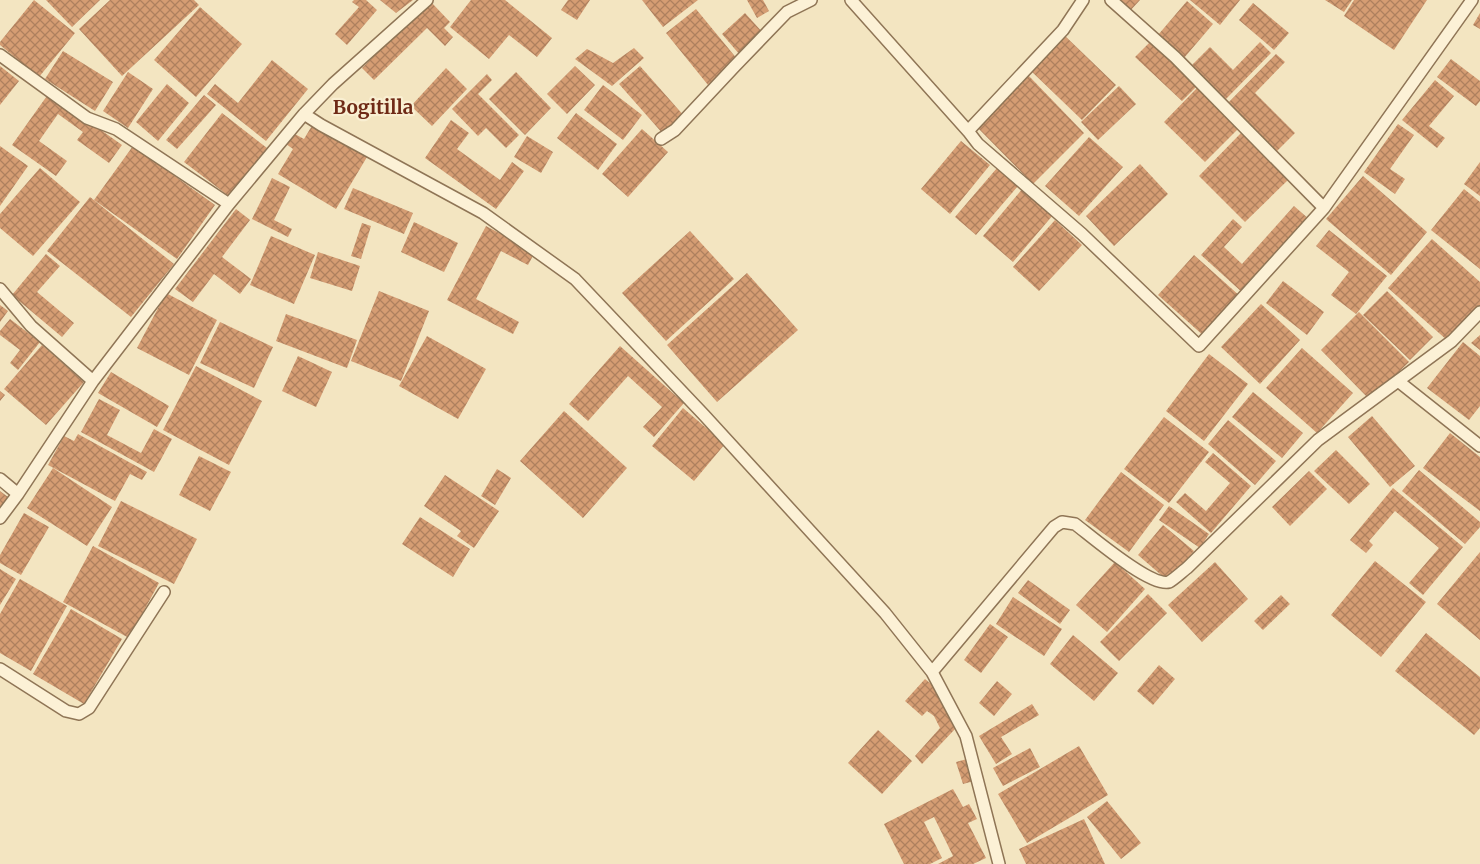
<svg xmlns="http://www.w3.org/2000/svg" width="1480" height="864" viewBox="0 0 1480 864" font-family="Merriweather,serif">
	<defs>
		<pattern id="building-cross-hatch" width="8" height="8" patternUnits="userSpaceOnUse" patternTransform="scale(1.25)"><rect width="8" height="8" fill="#d59d73"/><path d="M0 0l8 8M0 8l8-8" fill="none" stroke="#ae805e"/></pattern>
	</defs>
	<rect width="100%" height="100%" fill="#f3e5c1"/>
	<path fill="url(#building-cross-hatch)" d="M34,0L75,33L39,77L0,45V42Z
		M46,0H100L72,27Z
		M110,0H194L199,5L122,76L79,29Z
		M354,0H366L377,10L347,45L335,34L359,7L352,2Z
		M380,0H413L396,13Z
		M471,0H505L552,38L537,57L509,35L489,59L450,27Z
		M568,0H590L577,20L561,10Z
		M642,0H698L663,27Z
		M747,0H763L769,11L757,18Z
		M1117,0H1140L1129,12Z
		M1190,0H1240L1220,25Z
		M1325,0H1352L1344,12Z
		M1354,0H1427L1394,50L1344,16Z
		M430,1L450,22L444,28L453,37L445,46L427,28L374,80L362,68Z
		M1187,1L1213,24L1184,58L1158,35Z
		M1253,3L1289,33L1274,50L1239,20Z
		M200,7L242,44L196,97L154,60Z
		M696,9L738,60L708,85L666,33Z
		M745,13L764,34L740,55L722,34Z
		M1480,13V29L1473,25Z
		M1063,34L1116,85L1082,120L1029,69Z
		M1150,42L1197,86L1182,101L1135,57Z
		M1260,42L1271,53L1225,100L1191,66L1210,47L1233,70Z
		M634,48L644,58L612,86L575,59L587,49L613,63Z
		M63,51L113,82L95,111L45,79Z
		M1276,54L1285,62L1255,93L1295,133L1277,151L1228,103Z
		M1451,59L1480,81V101L1476,106L1437,77Z
		M272,60L308,89L266,141L207,94L215,84L238,103Z
		M0,66L19,81L0,105Z
		M575,66L595,85L567,114L547,94Z
		M640,66L685,117L664,135L619,84Z
		M446,68L467,89L432,126L411,106Z
		M128,72L153,89L128,128L103,111Z
		M516,72L551,108L525,135L489,99Z
		M487,74L492,80L478,94L519,135L506,148L486,128L478,136L452,109Z
		M1028,75L1084,133L1033,184L976,126Z
		M1435,80L1454,96L1429,126L1445,138L1437,148L1402,120Z
		M167,84L189,103L158,141L136,122Z
		M603,85L642,115L623,140L584,110Z
		M1119,86L1136,104L1098,140L1081,122Z
		M1197,88L1238,129L1205,162L1164,122Z
		M49,93L122,145L109,163L77,140L83,132L58,114L39,141L67,161L56,176L12,145Z
		M204,95L216,105L177,149L166,140Z
		M222,113L267,148L230,197L184,162Z
		M576,113L617,144L598,170L557,138Z
		M451,120L469,133L457,149L500,180L512,162L524,171L496,209L425,158Z
		M313,124L367,157L336,209L278,174L293,149L286,144L293,133L304,139Z
		M1398,124L1414,135L1390,169L1405,179L1395,194L1364,172Z
		M642,129L668,152L628,197L602,174Z
		M1241,133L1288,180L1245,222L1199,176Z
		M527,136L553,152L541,173L514,157Z
		M1089,137L1123,167L1079,216L1045,186Z
		M961,141L990,165L950,214L921,189Z
		M0,146L28,166L0,206Z
		M133,146L215,205L177,259L94,200Z
		M1480,162V196L1464,184Z
		M1140,164L1168,194L1114,246L1086,216Z
		M40,168L80,202L33,256L0,228V214Z
		M997,168L1018,186L976,235L955,217Z
		M1363,176L1427,232L1391,275L1326,219Z
		M272,178L290,187L274,220L292,229L288,237L252,219Z
		M353,188L413,213L404,234L344,209Z
		M1023,188L1053,215L1013,262L983,236Z
		M1464,189L1480,202V269L1431,230Z
		M90,197L174,264L131,317L47,251Z
		M1294,206L1310,220L1244,294L1201,255L1233,219L1242,227L1224,247L1242,264Z
		M236,209L250,220L222,257L251,279L240,294L214,274L193,302L175,289Z
		M1055,220L1082,245L1039,291L1013,267Z
		M414,222L458,243L444,272L401,252Z
		M362,223L371,226L361,259L351,256Z
		M486,226L535,252L528,265L501,251L476,299L519,322L513,334L447,300Z
		M1329,230L1387,276L1356,314L1331,295L1349,272L1316,246Z
		M690,231L734,279L666,341L622,293Z
		M271,236L315,255L294,304L250,285Z
		M1432,239L1480,282V305L1448,341L1388,288Z
		M318,252L360,266L352,291L310,278Z
		M46,254L60,266L37,292L74,323L62,337L12,295Z
		M1194,255L1241,297L1205,337L1158,295Z
		M747,273L798,330L717,402L667,345Z
		M1283,281L1324,312L1307,335L1266,303Z
		M379,291L429,311L401,381L351,361Z
		M1387,291L1433,337L1410,360L1363,315Z
		M166,293L217,320L189,375L137,348Z
		M1261,304L1300,340L1260,384L1221,347Z
		M0,305L8,311L0,322Z
		M1359,312L1409,362L1370,400L1321,350Z
		M286,314L357,340L347,368L276,341Z
		M10,319L40,342L18,370L10,363L20,350L0,335V331Z
		M220,322L273,347L254,388L200,363Z
		M1480,335V350L1471,343Z
		M427,336L486,369L458,419L399,386Z
		M1463,342L1480,356V406L1469,420L1427,388Z
		M42,345L84,382L46,425L4,389Z
		M620,346L684,403L654,437L643,427L662,407L628,376L588,421L569,404Z
		M1302,348L1353,393L1317,433L1266,388Z
		M1209,354L1248,384L1204,441L1166,411Z
		M298,356L332,372L316,407L282,391Z
		M196,366L262,401L229,465L163,430Z
		M111,372L169,406L157,427L98,393Z
		M0,391L5,395L0,401Z
		M1253,392L1303,433L1282,458L1232,417Z
		M99,399L120,410L107,435L141,453L154,429L172,439L154,472L81,432Z
		M683,408L725,444L694,481L652,446Z
		M564,411L627,468L583,518L520,461Z
		M1372,416L1415,466L1390,487L1348,437Z
		M1164,417L1209,452L1169,503L1124,469Z
		M1228,420L1276,461L1255,485L1208,444Z
		M1450,433L1480,457V511L1423,468Z
		M78,434L147,472L142,480L130,474L115,501L48,465L64,436L74,441Z
		M1336,450L1370,484L1349,504L1314,471Z
		M1213,453L1251,486L1211,533L1176,502L1185,493L1206,511L1230,483L1205,462Z
		M199,456L231,472L210,511L179,495Z
		M53,468L112,507L87,546L27,508Z
		M497,469L511,478L495,505L481,496Z
		M1419,470L1480,522V527L1465,544L1402,491Z
		M1309,471L1327,489L1290,526L1272,507Z
		M1121,472L1164,505L1129,552L1085,520Z
		M445,475L499,511L474,548L457,536L461,531L424,506Z
		M1393,488L1463,547L1423,595L1409,583L1439,548L1395,511L1369,541L1373,545L1366,553L1350,540Z
		M0,491L8,497L0,509Z
		M121,501L197,539L174,584L98,546Z
		M1169,506L1209,534L1200,548L1159,520Z
		M24,513L49,527L21,575L0,563V555Z
		M420,517L470,549L453,577L402,544Z
		M1163,525L1194,551L1168,581L1138,555Z
		M93,546L159,583L129,638L63,602Z
		M1480,552V640L1437,604Z
		M1375,561L1426,602L1381,657L1331,615Z
		M1115,562L1145,589L1107,632L1076,605Z
		M1215,562L1248,599L1202,642L1168,605Z
		M0,569L16,579L0,605Z
		M20,579L67,606L31,671L0,653V614Z
		M1028,580L1070,610L1060,624L1018,593Z
		M1148,594L1167,613L1119,661L1100,642Z
		M1281,595L1290,604L1263,630L1254,621Z
		M1013,597L1062,629L1044,656L996,624Z
		M71,609L122,639L84,704L33,674Z
		M990,624L1008,637L981,673L964,660Z
		M1426,633L1480,677V728L1474,735L1395,671Z
		M1073,635L1118,673L1094,701L1050,664Z
		M1159,665L1175,679L1153,705L1137,691Z
		M925,679L939,690L955,729L922,764L915,756L940,728L934,716L927,711L922,716L905,701Z
		M997,681L1012,694L994,716L979,703Z
		M1032,704L1039,715L1001,737L1012,754L996,764L979,736Z
		M878,730L912,761L882,794L848,763Z
		M1079,746L1108,795L1027,843L998,794Z
		M1030,748L1040,767L1003,786L993,768Z
		M967,759L974,781L963,784L956,762Z
		M953,789L963,807L969,804L977,819L968,823L986,858L973,864H938L953,856L934,817L924,822L942,858L930,864H904L884,824Z
		M1107,801L1141,843L1121,859L1087,817Z
		M1084,819L1105,864H1026L1019,849Z"/>
	<g fill="none" stroke-linecap="round" stroke-linejoin="round">
		<g stroke="#8f7556" stroke-width="14">
			<path id="street" d="M851,0L968,131
				M1083,0L1063,30L968,131L978,144L1082,234L1199,346L1324,208L1472,0
				M1111,0L1175,57L1324,208
				M0,55L87,118L116,129L229,204
				M304,114L321,125L483,213L575,279L704,415L885,613L932,672L966,736L999,864
				M661,139L675,130L734,67L787,12L811,0
				M0,289L31,326L93,381
				M1398,381L1480,446
				M0,479L18,494
				M0,518L18,494L93,381L229,204L304,114L333,84L427,0
				M0,669L66,711L79,714L89,708L164,592
				M932,672L1054,527L1062,522L1075,524C1091,536 1150,587 1169,582C1173,580 1183,571 1187,568L1318,440L1452,341L1480,312"/>
		</g>
		<use href="#street" stroke="#fcf1d6" stroke-width="11"/>
	</g>
	<g text-anchor="middle" dominant-baseline="central" stroke-width="4.5" stroke-linejoin="round" paint-order="stroke">
		<g font-size="19" font-weight="bold" fill="#6f2a16" stroke="#f9efd2">
			<text x="373" y="107">Bogitilla</text>
		</g>
	</g>
</svg>
